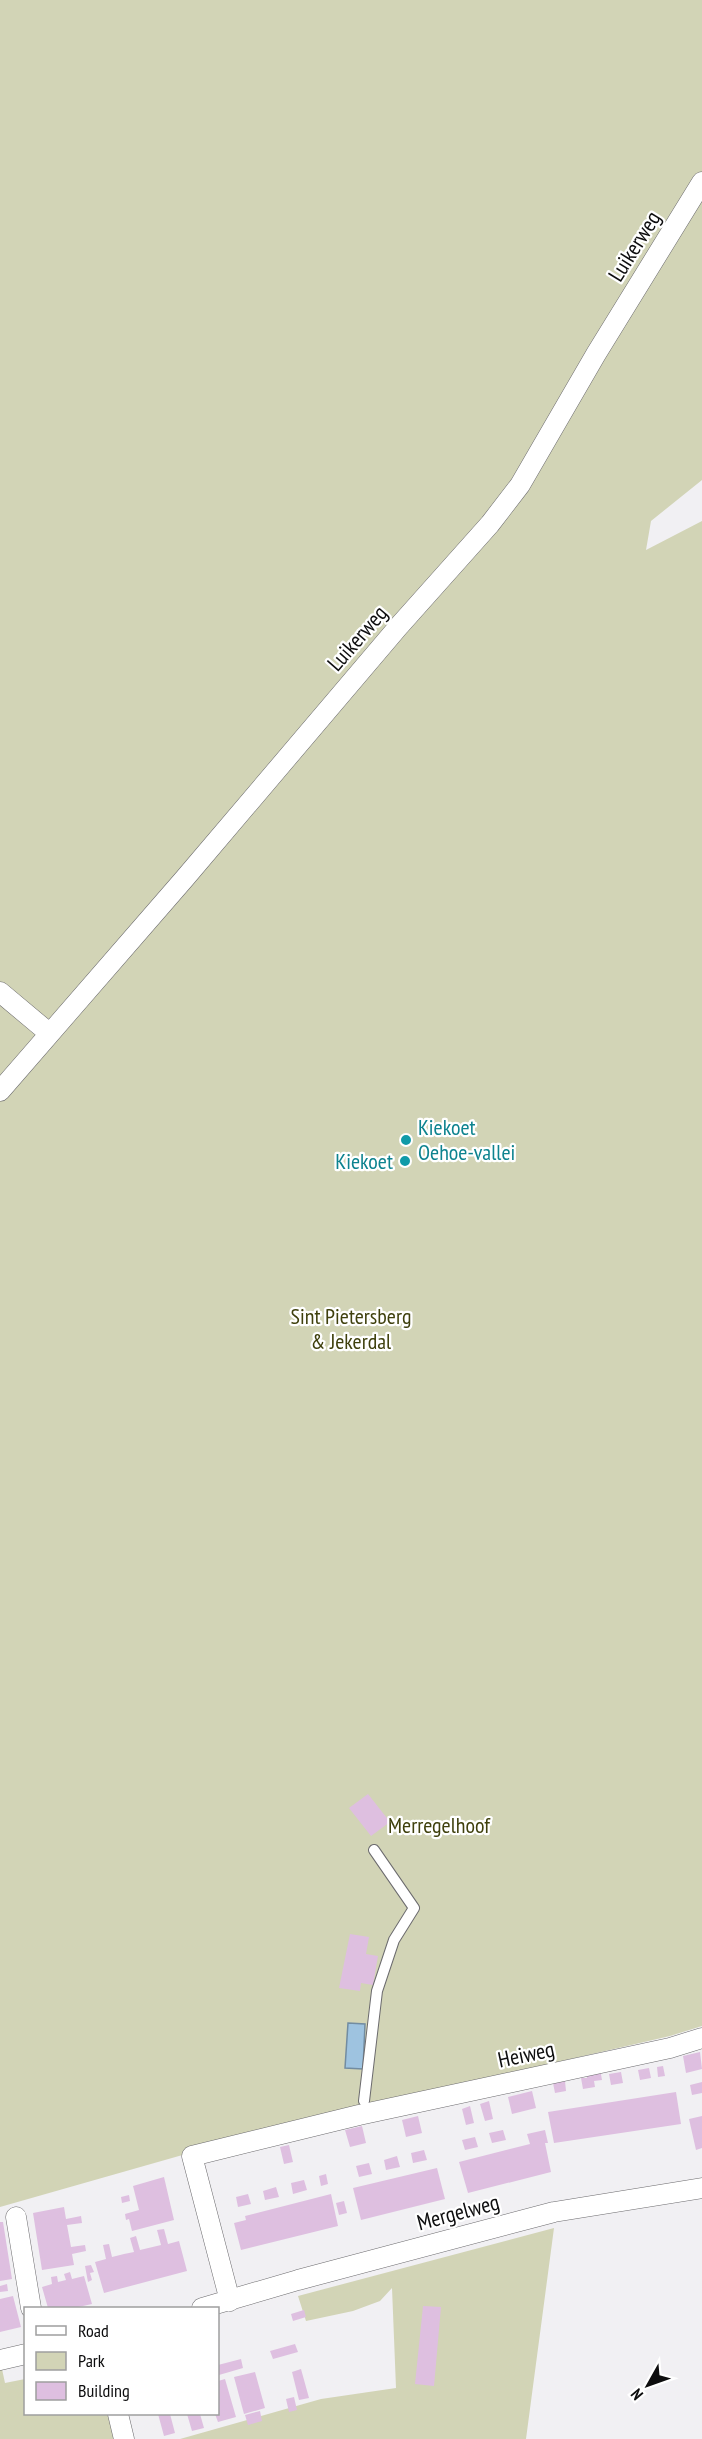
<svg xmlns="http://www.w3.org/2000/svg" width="702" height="2439" viewBox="0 0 702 2439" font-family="'PT Sans Narrow',sans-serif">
	<rect width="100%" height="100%" fill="#f1f0f3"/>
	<path fill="#d2d4b6" d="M0,0H702V480L651,521L646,550L702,521V2026L670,2036L406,2097L186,2154L0,2207Z
		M554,2228L526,2439H180L321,2399L396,2388L392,2288L380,2301L353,2311L306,2321L298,2296Z
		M0,2369H2L5,2383L25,2379L26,2414H113L119,2439H0Z"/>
	<path fill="#9ec3e0" stroke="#728ca1" stroke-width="1.5" d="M348,2023L365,2024L363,2069L345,2068Z"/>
	<path fill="#debfe0" d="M368,1794L390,1822L371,1836L349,1808Z
		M350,1934L369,1937L366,1954L378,1956L373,1985L361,1983L360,1991L339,1988Z
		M700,2052L702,2069L686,2073L683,2056Z
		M663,2066L665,2076L658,2077L657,2067Z
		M649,2068L651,2078L640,2080L638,2070Z
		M600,2069L602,2080L594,2081L595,2087L583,2089L581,2078H587L586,2071Z
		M621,2072L623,2083L611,2085L609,2074Z
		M565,2081L566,2091L555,2093L553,2083Z
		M702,2082V2093L692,2095L690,2085Z
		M532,2091L536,2108L512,2114L508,2097Z
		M676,2092L681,2124L554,2143L548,2112Z
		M489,2101L493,2119L485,2121L480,2104Z
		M470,2106L474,2123L466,2125L462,2109Z
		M418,2116L422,2133L406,2137L402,2120Z
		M702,2116V2148L696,2150L689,2119Z
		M362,2126L366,2143L350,2147L345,2130Z
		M503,2130L506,2140L492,2143L489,2133Z
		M545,2130L548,2143H545L551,2172L468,2193L459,2162L530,2144L527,2134Z
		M475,2137L478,2147L465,2150L462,2140Z
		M289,2145L293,2162L284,2164L280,2147Z
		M424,2150L427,2160L413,2163L411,2153Z
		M397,2156L400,2167L386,2170L384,2160Z
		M369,2163L372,2174L359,2177L356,2166Z
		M437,2168L445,2199L361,2220L353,2188Z
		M326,2174L328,2184L321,2186L319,2176Z
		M164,2177L174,2220L132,2231L129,2219L126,2220L125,2214L139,2210L133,2186Z
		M304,2180L307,2190L293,2194L291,2183Z
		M276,2187L279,2197L265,2200L263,2191Z
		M248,2194L251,2204L238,2207L236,2197Z
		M331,2194L338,2226L241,2250L234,2223L246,2220L245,2216Z
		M129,2195L130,2201L122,2203L121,2197Z
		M344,2201L347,2213L339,2215L336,2203Z
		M64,2207L66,2219L81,2216L82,2223L67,2225L71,2247L85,2245L86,2251L72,2254L74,2265L42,2270L33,2213Z
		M0,2222H3L12,2279L0,2281Z
		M164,2229L168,2244L179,2241L187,2271L104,2293L95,2262L106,2259L103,2245L109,2244L112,2257L124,2254L134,2252L130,2238L136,2236L140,2250L161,2245L157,2230Z
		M91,2265L94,2272L90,2273L92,2280L88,2282L85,2266Z
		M70,2272L72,2279L84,2276L92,2304L74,2308H48L42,2287L52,2284L51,2277L57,2276L58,2282L66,2280L64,2274Z
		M7,2284L8,2291L0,2292V2286Z
		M13,2296L21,2327L0,2332V2299Z
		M423,2306L441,2307L434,2386L415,2384Z
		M304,2310L306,2317L293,2321L291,2314Z
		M295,2344L298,2352L273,2359L270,2351Z
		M241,2359L243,2368L219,2375L218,2365Z
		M301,2369L309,2398L299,2400L292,2372Z
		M255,2372L265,2408L244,2414L234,2377Z
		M225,2379L236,2417L218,2422L215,2414H218V2381Z
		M294,2397L297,2410L289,2412L286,2399Z
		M260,2411L262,2421L248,2425L245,2415Z
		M158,2414H170L175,2433L164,2436Z
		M187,2414H200L204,2428L192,2431Z"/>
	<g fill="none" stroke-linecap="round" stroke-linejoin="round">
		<g stroke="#6c6b6e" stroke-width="12">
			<path id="lane" d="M364,2101L377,1991L394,1940L414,1908L374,1850"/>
		</g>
		<g stroke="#6c6b6e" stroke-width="21">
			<path id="street" d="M0,992L49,1033
				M0,1091L185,878L399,626L490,524L520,485L596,354L702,182
				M16,2217L31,2308
				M230,2301L192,2156L359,2115L670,2048L702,2038
				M202,2308L298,2280L554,2212L702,2188
				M0,2360L26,2354
				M118,2414L124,2439"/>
		</g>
		<use href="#lane" stroke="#fff" stroke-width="10"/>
		<use href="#street" stroke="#fff" stroke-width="20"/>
	</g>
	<g fill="#0f9aa8" stroke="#fff" stroke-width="2">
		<circle cx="406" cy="1140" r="6"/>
		<circle cx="405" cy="1161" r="6"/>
	</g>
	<g text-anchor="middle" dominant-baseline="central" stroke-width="4.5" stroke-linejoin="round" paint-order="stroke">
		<g font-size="22" fill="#0d0d0e" stroke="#fff">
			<text transform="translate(634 246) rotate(-58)">Luikerweg</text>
			<text transform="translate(357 638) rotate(-49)">Luikerweg</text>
			<text transform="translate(526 2054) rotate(-12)">Heiweg</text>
			<text transform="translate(458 2212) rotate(-15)">Mergelweg</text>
		</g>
		<g font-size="22" fill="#0d838f" stroke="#fff" text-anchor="start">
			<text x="418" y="1127">Kiekoet<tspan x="418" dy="25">Oehoe-vallei</tspan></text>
			<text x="393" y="1161" text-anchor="end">Kiekoet</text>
		</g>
		<g font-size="22" fill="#3f400d" stroke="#fff">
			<text x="351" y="1316">Sint Pietersberg<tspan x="351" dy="25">&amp; Jekerdal</tspan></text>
			<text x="439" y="1825">Merregelhoof</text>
		</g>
	</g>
	<rect x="24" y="2307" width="195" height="108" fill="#ffffff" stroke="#9e9e9f" stroke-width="1.5"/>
	<rect x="36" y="2326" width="30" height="9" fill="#ffffff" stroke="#9e9e9f" stroke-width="1.5"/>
	<text x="78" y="2337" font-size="18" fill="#0d0d0e">Road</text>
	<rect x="36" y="2352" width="30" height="18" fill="#d2d4b6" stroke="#9e9e9f" stroke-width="1.5"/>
	<text x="78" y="2367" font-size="18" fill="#0d0d0e">Park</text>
	<rect x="36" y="2382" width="30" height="18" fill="#debfe0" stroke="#9e9e9f" stroke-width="1.5"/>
	<text x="78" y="2397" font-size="18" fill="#0d0d0e">Building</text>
	<g transform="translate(648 2385) rotate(230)" stroke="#ffffff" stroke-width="4.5" paint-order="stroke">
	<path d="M0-4.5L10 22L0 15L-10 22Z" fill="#0d0d0e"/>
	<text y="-9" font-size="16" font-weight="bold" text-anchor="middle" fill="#0d0d0e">N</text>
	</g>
</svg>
